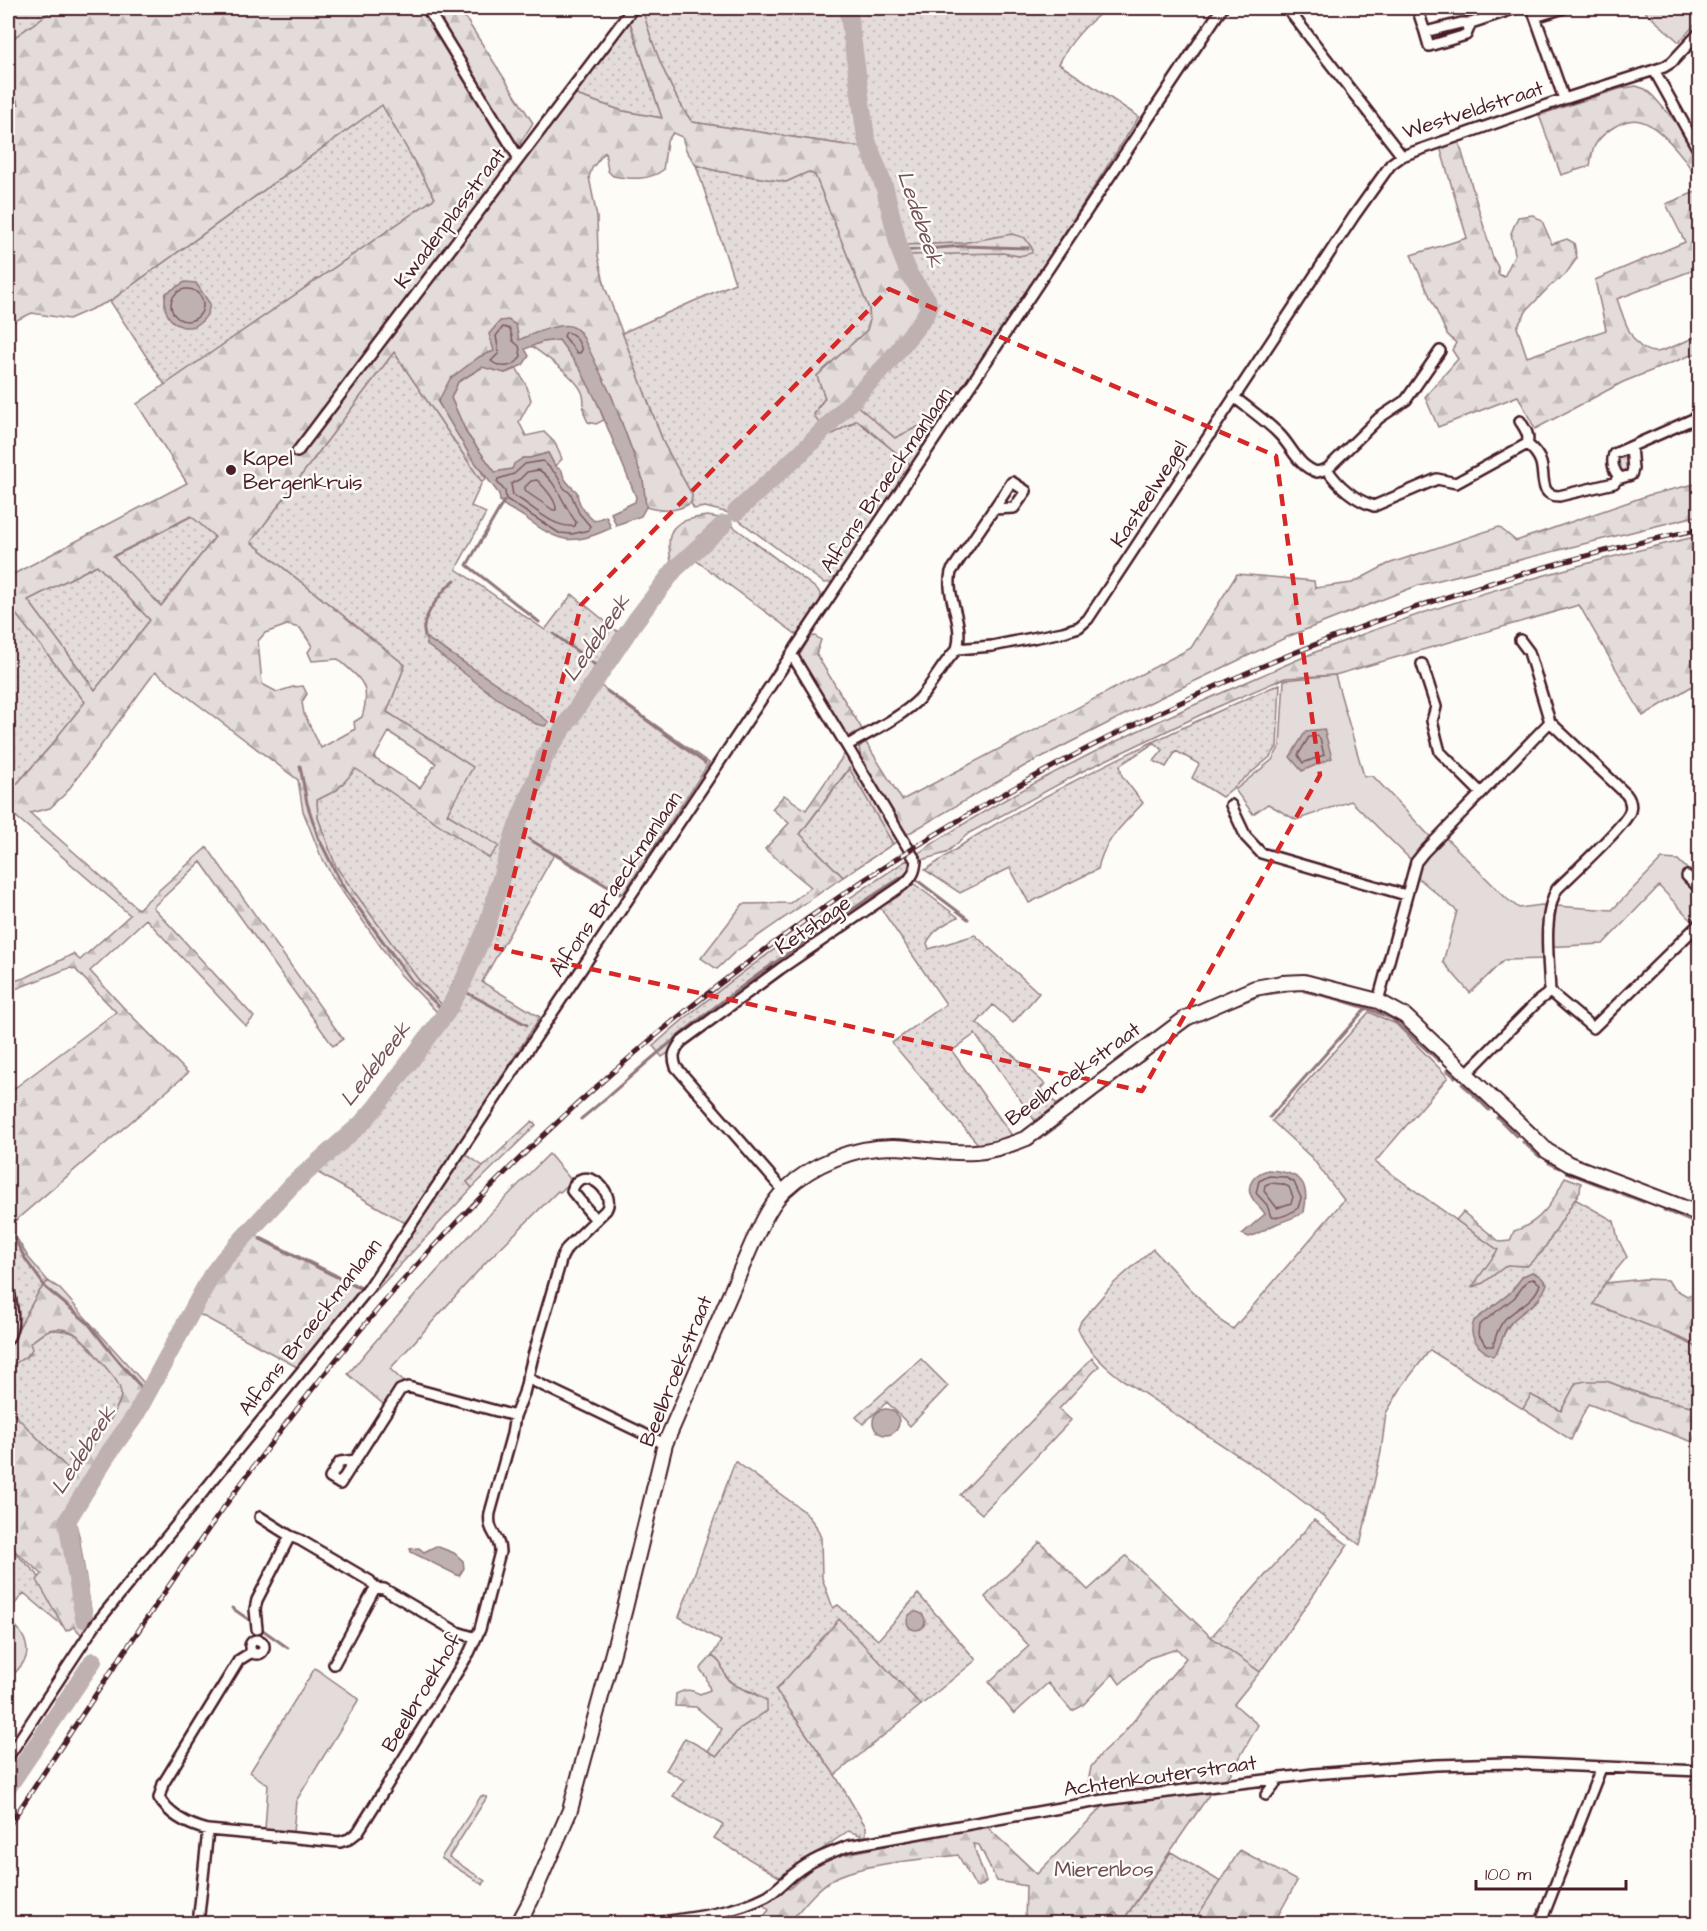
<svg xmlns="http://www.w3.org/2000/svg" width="1707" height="1931" viewBox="0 0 1707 1931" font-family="'Architects Daughter',sans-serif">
	<defs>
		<pattern id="grass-dots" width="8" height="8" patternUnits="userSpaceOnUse" patternTransform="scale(1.5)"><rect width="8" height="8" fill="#e3dcda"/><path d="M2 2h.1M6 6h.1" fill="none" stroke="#c4bcbb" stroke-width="1.8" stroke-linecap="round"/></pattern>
		<pattern id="forest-firs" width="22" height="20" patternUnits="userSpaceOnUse" patternTransform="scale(1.5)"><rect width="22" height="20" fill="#e3dcda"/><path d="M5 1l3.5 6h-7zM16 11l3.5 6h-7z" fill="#c4bcbb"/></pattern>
	</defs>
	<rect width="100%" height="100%" fill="#fdfcf7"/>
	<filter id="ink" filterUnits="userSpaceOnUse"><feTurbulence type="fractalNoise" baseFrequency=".0167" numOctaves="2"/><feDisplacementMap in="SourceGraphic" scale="12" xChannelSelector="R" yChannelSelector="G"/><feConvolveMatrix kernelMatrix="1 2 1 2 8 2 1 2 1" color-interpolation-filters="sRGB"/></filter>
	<g filter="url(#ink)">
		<path fill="url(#grass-dots)" stroke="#967e82" stroke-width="1.5" fill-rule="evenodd" d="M8,8H56L8,42Z
			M638,8H1108C1087,23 1070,41 1059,64L1139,117L1027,291L944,414L895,438L856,405L903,351L924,287L915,275L906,254L1003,253L1019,256L1012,234L963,243L905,245L876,144L867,148L692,122C671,94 652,45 643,12L629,20L662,118L623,111L573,94L629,19Z
			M1463,27L1464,31L1432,41L1430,34Z
			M8,86L19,104L8,110Z
			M382,105L435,198L165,385L110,301Z
			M696,165L717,171L786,182L808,172L815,175L869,309L870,320L867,330L817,376L825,398L817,408L849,426L856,420L911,465L833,582L824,583L729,513L705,507L694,509L691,503L692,495L664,444L622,333L735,283Z
			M394,352L482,482L471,506L486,513L456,569L545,630L572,594L618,632L551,733L524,787L503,847L482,927L442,1005L417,978L336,867L318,818L317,800L337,790L356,768L489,858L498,846L447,814L472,767L387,712L405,665L251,542Z
			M1621,455L1626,458L1629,468L1624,474L1620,472L1616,461Z
			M192,516L215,537L161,606L113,557Z
			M730,524L818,590L821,596L820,601L797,635L694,559Z
			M97,565L150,620L95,690L28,600Z
			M12,609L85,702L54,742L8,794V611Z
			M1280,684L1277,747L1270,757L1222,797L1192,778L1199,764L1176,751L1166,767L1154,761L1163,750L1154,743L1120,765L1122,776L1143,803C1124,824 1103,841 1098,869L1029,903L1010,868L960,893L925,870C942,860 958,847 974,837C1072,778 1175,730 1280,684Z
			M601,686L709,763L623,894L555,853L482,982L540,1017L407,1224L315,1171L365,1127L465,994L473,969L490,930L502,896L509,867L521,838L528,806L568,724L592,693Z
			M850,768L893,844L843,877L800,834Z
			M907,860L912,865L910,874L898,884L776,967L670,1052L662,1057L653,1046C731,975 819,918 907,860Z
			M913,883L958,917C946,923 933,930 927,943L929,949L975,935L1039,993L1013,1023L993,1005L977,1023L1045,1084L1040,1089L1058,1105L1035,1121L975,1034L952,1051L1013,1137L1003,1141L978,1144L892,1043L946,1004L879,906Z
			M1369,1012L1396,1024L1448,1077L1375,1162L1498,1250L1473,1287L1483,1283L1507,1265L1527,1266L1542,1252L1575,1199L1614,1221L1618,1239L1627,1257L1602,1287L1649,1325L1699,1348V1388L1691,1406L1649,1397L1606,1381L1576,1383L1561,1411L1531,1395L1523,1409L1430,1350L1403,1385L1386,1413L1381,1452L1360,1545L1271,1477L1120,1378C1103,1365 1086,1349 1078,1329L1081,1321L1113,1284L1153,1249L1222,1322L1233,1329L1344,1200L1312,1158L1272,1121ZM1532,1272L1536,1273L1539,1300C1514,1317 1506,1323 1497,1353L1474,1321L1510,1293L1523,1276Z
			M465,1154L483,1166L467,1182L472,1188L375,1292L373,1290Z
			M11,1229L28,1257L48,1281L38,1293L17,1331L8,1257V1230Z
			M48,1330C75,1330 78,1333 94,1353C103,1364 122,1380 121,1395C120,1409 83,1461 73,1474L8,1408V1370L11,1365L31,1354L30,1343Z
			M921,1359L948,1386L910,1426L887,1402L863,1424L856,1417Z
			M735,1461L805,1512L816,1526L821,1538L822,1578L833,1608L838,1605L878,1640L918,1594L976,1660L921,1705L839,1620L776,1690L835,1775L866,1827V1837L848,1831L781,1878L714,1838L723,1825L673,1796L684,1780L666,1770L685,1738L717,1756L739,1729L767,1710L756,1693C748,1690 735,1688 729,1680C720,1671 726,1665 712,1656L721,1641L679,1617Z
			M1314,1520L1348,1545L1260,1672L1211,1637Z
			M79,1536L93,1622L88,1629L73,1539Z
			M8,1546L37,1574L63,1626L24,1593L8,1612Z
			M1171,1852L1221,1882L1193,1923L1104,1924L1115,1912L1124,1919Z"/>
		<path fill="url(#forest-firs)" stroke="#967e82" stroke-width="1.5" fill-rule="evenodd" d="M56,8H459L533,123L520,143L530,151L573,94L623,111L662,118L629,19L643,11C652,45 671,94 692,122L866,148L876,143L905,245L963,243L1012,234L1025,238L1032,248V253L1019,256L1003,253L906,255L915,275L931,297L932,310L926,321L903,351L856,405L895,438L944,414L911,465L857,420L833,434L818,422L814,414L825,398L817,376L867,330L870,320L869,309L815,175L808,172L786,182L717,171L696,165L686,150L682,137L673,133L667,141L663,170C649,181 630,179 613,176L608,171L605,152L592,168L589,177L597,217L598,256L605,287L664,444L692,495L691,503C675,512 663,512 646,507L643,480L612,397L589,353L585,342L565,326L550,329L479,357L438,402L486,479L482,482L394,352L251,542L405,665L387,712L473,767L447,814L499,846L489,858L356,769L337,790L317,800L318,818L336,867L417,978L442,1005L437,1012L400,974L335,881L320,854L303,811L298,780L155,672L66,793L50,808L30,813L138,909L207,847L343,1039L333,1046L201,862L153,907L254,1017L246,1026L146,919L90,971L123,1007L188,1073L10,1225L8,1224V1093L116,1012L75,969L69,968L8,992V983L27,977L73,954L80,960L130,915L14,815H8L16,804L8,806V794L56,740L58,736L85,702L12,609L8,611V577L187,483L137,404L435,198L382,105L110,301L69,319L32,313L8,324V110L19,104L8,86V42ZM191,516L215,537L161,606L113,556ZM97,565L150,620L95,690L28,600ZM287,625L300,628L312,646L308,652L312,661L338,659C361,680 372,684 362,717L354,722L355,729L321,748L304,714L302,702L307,694L303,686L293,687L277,692L262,684L258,641L265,633ZM389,732L436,763L420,788L374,758Z
			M1636,86L1645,89L1653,96L1680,127L1699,165V268L1617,299C1624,317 1631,352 1656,352C1663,352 1691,339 1699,335V352L1623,382L1535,429L1518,396L1438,427L1425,397L1458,359L1452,350L1456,343L1447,334L1411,255L1467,238L1440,147L1459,142L1493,258L1498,267V274L1504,277L1515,254L1511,233L1518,217L1533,215L1542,221L1552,244L1567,239L1574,243L1577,258L1565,275L1549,287L1527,310L1517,327L1527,357L1606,330L1595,280L1685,242L1666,204L1698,191C1696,185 1696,178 1693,173C1685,157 1658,125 1640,121C1624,117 1601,133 1594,147C1592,152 1591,160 1590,166L1561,175L1539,115L1619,89Z
			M559,340C580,361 594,392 604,420L596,424L588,422C580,408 586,407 583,395C579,379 545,356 531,346L542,342Z
			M483,367L505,373L517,369L527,387L531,400L519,422L526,436L544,432L555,443L562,459L555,466L548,453L530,458H523L512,469L495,472L467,434L451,398L458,382Z
			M1699,483V510L1696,516L1419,585L1287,637L1124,715L1028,764L906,835L863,765L859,748L865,741L902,800L1191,648L1237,574L1314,581L1315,588L1352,583L1388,564L1499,527L1516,541L1649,495Z
			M707,516L720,518L730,524L678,572L638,627L609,670L604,682L592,693L583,686L618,632L672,567C665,530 669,521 707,516Z
			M1699,536V682L1643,716L1579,605L1335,675L1285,678L1217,707L1083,771L969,833L946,853L922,860L917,854C1014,789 1119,737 1226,691C1256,678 1287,664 1318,651C1441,603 1570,565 1699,536Z
			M815,636L821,640L816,654L862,729L848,737L799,656L810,637Z
			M846,752L899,840L893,844L849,768L800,834L843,877L735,952L717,969L701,958L743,904L790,903L811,887L765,849L789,823L772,809L784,795L806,810Z
			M532,1121L536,1125L472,1188L467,1182Z
			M1565,1177L1581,1183L1580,1191L1542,1252L1527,1266L1507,1265L1483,1283L1472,1287L1498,1250L1456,1220L1463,1212L1500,1242L1510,1241L1514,1231C1541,1223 1554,1201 1565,1177Z
			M254,1234L363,1288L297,1367L195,1312C214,1278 227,1261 254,1234Z
			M1644,1279L1668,1280L1673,1288L1687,1296L1699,1291V1348L1685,1340L1594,1304L1605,1283Z
			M48,1281L59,1288L153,1393L140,1417L74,1516L79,1536L73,1540L85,1606L87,1628L82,1635L74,1627L66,1631L37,1580L42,1574L8,1545V1408L73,1474C83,1460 120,1411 121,1396C122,1384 110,1373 103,1364C89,1347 76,1323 49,1330C43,1332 36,1339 30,1343L32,1349C28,1359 14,1361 8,1370V1348L38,1293Z
			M1092,1358L1099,1366L1059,1409L1071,1420L982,1514L960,1495Z
			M1586,1381H1606L1649,1397L1691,1406L1699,1388V1424L1693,1442L1588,1404L1571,1440L1523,1409L1531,1395L1561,1411L1576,1383Z
			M1040,1542L1088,1590L1126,1556L1211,1637L1260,1672L1234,1704L1258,1725L1227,1780L1106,1798L1088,1782L1091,1767L1101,1754L1121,1736L1186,1658L1177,1649L1149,1658L1120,1684L1113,1674L1082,1706L1072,1711L1048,1683L1014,1714L989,1682L1029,1646L985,1597Z
			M839,1619L921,1705L835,1775L776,1690Z
			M712,1656C726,1665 720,1670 728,1680C735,1688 756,1693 767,1701V1711L739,1729L717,1756L708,1751L722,1729L696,1707L675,1706L676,1694C686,1689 690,1689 700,1694L710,1690L706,1677L700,1669Z
			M1213,1789L1124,1919L1115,1913L1104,1923H1025L1026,1886L997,1881L979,1845L973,1844L986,1881L983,1885L976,1887L958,1855C922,1860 872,1862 839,1876C818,1885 803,1907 789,1923L757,1924L769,1910L761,1903L784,1885L789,1889L813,1867L832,1857L985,1825L1037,1874L1104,1805Z
			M481,1796L487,1797L449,1857L485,1881L483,1885L441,1858Z
			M1240,1850L1297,1881L1274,1923H1193Z"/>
		<path fill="#e3dcda" stroke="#967e82" stroke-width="1.5" d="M1641,8H1699V20L1679,42Z
			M1335,675L1364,776H1373L1438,845L1446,838L1507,899L1519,908L1542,905L1612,910L1662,859L1678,860L1687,869L1683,879L1696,891L1698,916L1692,921L1659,886L1603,944L1544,947L1545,959L1504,960L1470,993L1443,962L1457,911L1408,869L1411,860L1351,801L1296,820L1268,804L1253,814L1235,790L1272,760L1280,746L1284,680Z
			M549,1154L572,1181L560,1192L558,1191L486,1262L390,1369L403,1381L383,1404L348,1374C412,1296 477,1225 549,1154Z
			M8,1620C19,1626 30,1644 26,1657C24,1665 13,1674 8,1681Z
			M315,1668L359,1699L296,1801L293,1832L265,1830L268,1785L250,1772Z"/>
		<path fill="#c0b1b1" stroke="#91777b" stroke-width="1.5" d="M185,282L196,283L210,304C205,340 157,332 166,293Z
			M508,320L516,325L519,340C530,335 561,321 573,327C576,328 578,331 581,333L612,397L643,480L646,507L641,516L616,525L611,513L635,502L636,497L597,402L580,369L559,340L542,342L525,349L529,356L523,365L505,373L482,367L458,382L451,398L467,434L495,472L512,469L514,464L523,458H530L548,453L555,466L562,471C563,480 571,486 577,492C577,504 585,513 594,521L606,516L611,528C570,547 559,542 524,517C516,511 506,509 500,501L499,494L469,454L438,402L450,379L479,357L494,351L489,334L500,321Z
			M425,637L503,688L549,722L545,726L536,724L494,696L427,645Z
			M1324,729L1332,758L1302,771L1290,757L1306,731Z
			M1268,1170C1298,1172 1311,1180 1304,1212C1295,1218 1286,1220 1276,1224C1267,1228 1259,1234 1249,1237L1242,1234L1265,1214C1262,1208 1256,1205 1253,1199C1243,1185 1256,1173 1268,1170Z
			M1532,1272L1540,1276L1547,1284C1538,1308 1522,1308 1508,1326C1501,1335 1502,1349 1493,1356C1479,1350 1467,1336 1474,1321L1510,1293L1523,1276Z
			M873 1422a13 13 0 1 1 26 0a13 13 0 1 1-26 0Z
			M436,1546L454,1553L463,1561L464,1568L459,1576L411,1552L410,1549L419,1548L424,1552Z
			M907 1621a9 9 0 1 1 18 0a9 9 0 1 1-18 0Z"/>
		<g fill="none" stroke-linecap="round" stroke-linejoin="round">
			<path stroke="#795961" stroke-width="1.5" d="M171 305a16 16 0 1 1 32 0a16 16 0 1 1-32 0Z
				M503,327L510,329L513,341L519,346L521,356C515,368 501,369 491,361L499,353L496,336Z
				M566,332C575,333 579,342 582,350L580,353H577L564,336Z
				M543,461L556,474L564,488L571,494L579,513L590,526L589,530L572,534L559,533L506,499L505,491L497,482L498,479L514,474L525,464Z
				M539,470C557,481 563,505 576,522L575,526C552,529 532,505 513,495L511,484L520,479L527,472Z
				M531,481L537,480C544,487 557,501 556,510H553L525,491V487Z
				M1317,736L1320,738L1324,755L1303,763L1298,755L1309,737Z
				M1269,1176L1284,1177L1294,1182L1301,1198L1298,1208C1291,1213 1280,1219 1271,1217L1267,1205L1256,1193L1259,1181Z
				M1270,1183L1282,1184L1289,1187L1293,1197L1291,1203L1277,1208L1264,1191L1265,1185Z
				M1534,1279L1540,1284C1535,1301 1517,1307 1505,1319C1498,1327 1496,1336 1493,1346H1487L1478,1334L1479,1325L1514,1298L1528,1280Z"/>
			<path stroke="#91777b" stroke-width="3" d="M900,251L963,246L1028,248
				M504,501L467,565L539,622
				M554,634L602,670
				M425,637C425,633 423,630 424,627C425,613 444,588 455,580
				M607,691L705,763
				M300,766L307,803L318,837L342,885L411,980L446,1013
				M529,839L620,894
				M918,881L968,919
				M460,989L527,1025
				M1304,991L1337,999L1366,1008
				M1266,994L1295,990
				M1234,1005L1258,996
				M1175,1035L1191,1024
				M1142,1061L1155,1050
				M1447,1070L1455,1077
				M1462,1084L1489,1110
				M1102,1091L1129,1071
				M1075,1112L1095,1096
				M1270,1117L1366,1008L1391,1018L1439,1061
				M1497,1117L1516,1136
				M581,1119C610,1096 636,1071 664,1048C740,984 822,928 905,875
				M1045,1135L1061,1123
				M1523,1142L1540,1157
				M1549,1163L1559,1168
				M1566,1172L1644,1202
				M1664,1210L1700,1225
				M10,1231L26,1260L46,1288L88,1323L109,1350L147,1394
				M249,1232L253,1235
				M260,1239L359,1288
				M232,1608L255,1624
				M260,1628L288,1648"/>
			<path stroke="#c0b1b1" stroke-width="18" d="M736,512L807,447L888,363L923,319L929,308L927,299L910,276L900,251L885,189L866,138L848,8
				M84,1619L67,1521L106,1457L135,1416L211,1276L224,1259L292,1185L361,1124L376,1107L446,1013L460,989L486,929L515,831L546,754L636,620L675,569L724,524
				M8,1787L93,1661"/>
			<g stroke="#4a1f2b" stroke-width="14">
				<path id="street" d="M427,8L518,157
					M1287,8L1402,156
					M1417,8L1425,32
					M1532,8L1564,99
					M1535,17L1564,8
					M1471,23L1466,35L1429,46L1425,32L1461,23H1471L1516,8
					M1654,70L1700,153
					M1234,397C1249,409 1265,420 1278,433C1292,446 1297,466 1317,472L1327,469C1338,486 1355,500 1374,506L1437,479L1456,483L1527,444C1533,449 1539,455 1541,463C1545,477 1539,496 1559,496L1614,483L1619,477
					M1520,421C1525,429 1530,435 1527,444
					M1631,447L1633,469L1631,475L1621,478C1614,473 1611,463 1614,454L1700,416
					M297,452L633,8
					M1327,469L1379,418L1406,400L1440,351
					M1520,640L1529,652L1550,722L1626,794C1630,799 1632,804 1630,811C1626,825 1571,875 1557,889C1542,915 1549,962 1550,992
					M957,649C965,622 945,598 951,572L1012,482L1026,491L1014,508L993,509
					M1422,664L1436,707L1432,721L1440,752L1481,793
					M848,745C870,732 902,717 920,698C933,684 942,664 957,649L992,646L1063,632L1079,627L1088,619L1354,216L1391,164L1402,156L1564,99L1664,67L1672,62L1700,32
					M1231,805L1246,837L1261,853L1406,895
					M8,809V808
					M1687,876L1700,889
					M1550,992L1593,1028L1700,923
					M1378,1001L1416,862L1424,852L1550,722
					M1467,1073L1538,1001L1550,992
					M783,1190L676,1067C672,1055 674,1052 681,1042L780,969L903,885C912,878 915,872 916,861L792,655
					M8,1285C11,1302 17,1323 8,1339
					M527,1378L665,1444
					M356,1460L340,1462L330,1478L340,1484L400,1390L408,1387L515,1416
					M260,1517L290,1536L300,1540L370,1581L375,1588L384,1589L457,1632L476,1638
					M257,1629L255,1609L257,1600L290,1536
					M250 1647a7 7 0 1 1 14 0a7 7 0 1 1-14 0Z
					M334,1664L375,1588
					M8,1757L95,1625L369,1288L1222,8
					M1266,1795L1279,1778
					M208,1830L340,1842L349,1839L358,1832L469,1653L480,1629L500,1552C500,1534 487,1534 490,1513L512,1434L515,1416L524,1393L533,1356L562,1257L567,1248L606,1210C618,1191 580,1161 572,1191L596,1220
					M198,1924L208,1830C188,1825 170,1816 159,1798L163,1784L239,1660L252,1652
					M647,1924C687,1918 730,1915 767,1896C777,1890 786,1880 795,1873C811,1860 830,1853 848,1846L1104,1800L1313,1774L1436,1765L1508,1763L1700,1771
					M1540,1924L1601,1768"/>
			</g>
			<g stroke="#4a1f2b" stroke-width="18">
				<path id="secondary" d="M518,1924L531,1900L570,1810L624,1612L665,1444L752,1244C761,1226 770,1204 785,1190C813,1163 854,1147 893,1147C920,1148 948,1154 975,1152C993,1151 1010,1145 1027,1138L1186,1018L1255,988L1282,983L1304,982L1378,1001L1405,1016L1536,1140L1547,1151L1569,1164L1700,1214"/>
			</g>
			<use href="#street" stroke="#fdfcf7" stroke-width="9"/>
			<use href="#secondary" stroke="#fdfcf7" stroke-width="14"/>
			<g stroke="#4a1f2b" stroke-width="5">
				<path id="rail" d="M8,1827C124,1652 237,1475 373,1315C714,915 1186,637 1700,529"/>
			</g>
			<use href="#rail" stroke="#fdfcf7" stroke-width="3" stroke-dasharray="9" stroke-linecap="butt"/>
		</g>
	</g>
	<path fill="none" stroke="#d62828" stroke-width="4.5" stroke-dasharray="12 8" stroke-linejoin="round" d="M889,289L1276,456L1320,775L1142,1091L496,948L581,605Z"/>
	<circle fill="#4a1f2b" stroke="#fdfcf7" stroke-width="2" cx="231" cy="470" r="6"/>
	<g text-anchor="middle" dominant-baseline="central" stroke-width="5" stroke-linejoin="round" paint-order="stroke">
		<g font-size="21" fill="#4a1f2b" stroke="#fdfcf7">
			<text transform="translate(1473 110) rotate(-18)">Westveldstraat</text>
			<text transform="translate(450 218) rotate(-53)">Kwadenplasstraat</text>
			<text transform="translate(886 480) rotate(-56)">Alfons Braeckmanlaan</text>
			<text transform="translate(1149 494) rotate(-57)">Kasteelwegel</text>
			<text transform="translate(616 884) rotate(-56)">Alfons Braeckmanlaan</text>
			<text transform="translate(813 925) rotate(-35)">Ketshage</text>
			<text transform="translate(1073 1074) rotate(-36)">Beelbroekstraat</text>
			<text transform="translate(310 1327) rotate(-52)">Alfons Braeckmanlaan</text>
			<text transform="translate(676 1371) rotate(-68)">Beelbroekstraat</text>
			<text transform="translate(422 1692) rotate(-59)">Beelbroekhof</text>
			<text transform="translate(1160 1776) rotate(-8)">Achtenkouterstraat</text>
		</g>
		<g font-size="21" fill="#4a1f2b" stroke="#fdfcf7" text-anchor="start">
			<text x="243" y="458">Kapel<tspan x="243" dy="24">Bergenkruis</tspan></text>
		</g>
		<g font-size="21" fill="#704e57" stroke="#fdfcf7">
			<text x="1104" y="1869">Mierenbos</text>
		</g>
		<g font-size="22" font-style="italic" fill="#73525a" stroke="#fdfcf7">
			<text transform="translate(920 219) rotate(71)">Ledebeek</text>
			<text transform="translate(597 638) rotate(-55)">Ledebeek</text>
			<text transform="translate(376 1064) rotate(-52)">Ledebeek</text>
			<text transform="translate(84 1450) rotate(-57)">Ledebeek</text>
		</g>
	</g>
	<rect width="1707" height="1931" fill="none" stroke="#fdfcf7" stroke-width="30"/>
	<rect x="15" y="15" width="1677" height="1901" fill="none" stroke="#4a1f2b" stroke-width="2" filter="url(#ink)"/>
	<path d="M1476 1880v9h150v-9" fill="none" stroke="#4a1f2b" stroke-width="3"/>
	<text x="1485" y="1880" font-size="18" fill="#4a1f2b" stroke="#fdfcf7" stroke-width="4.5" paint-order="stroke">100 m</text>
</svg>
